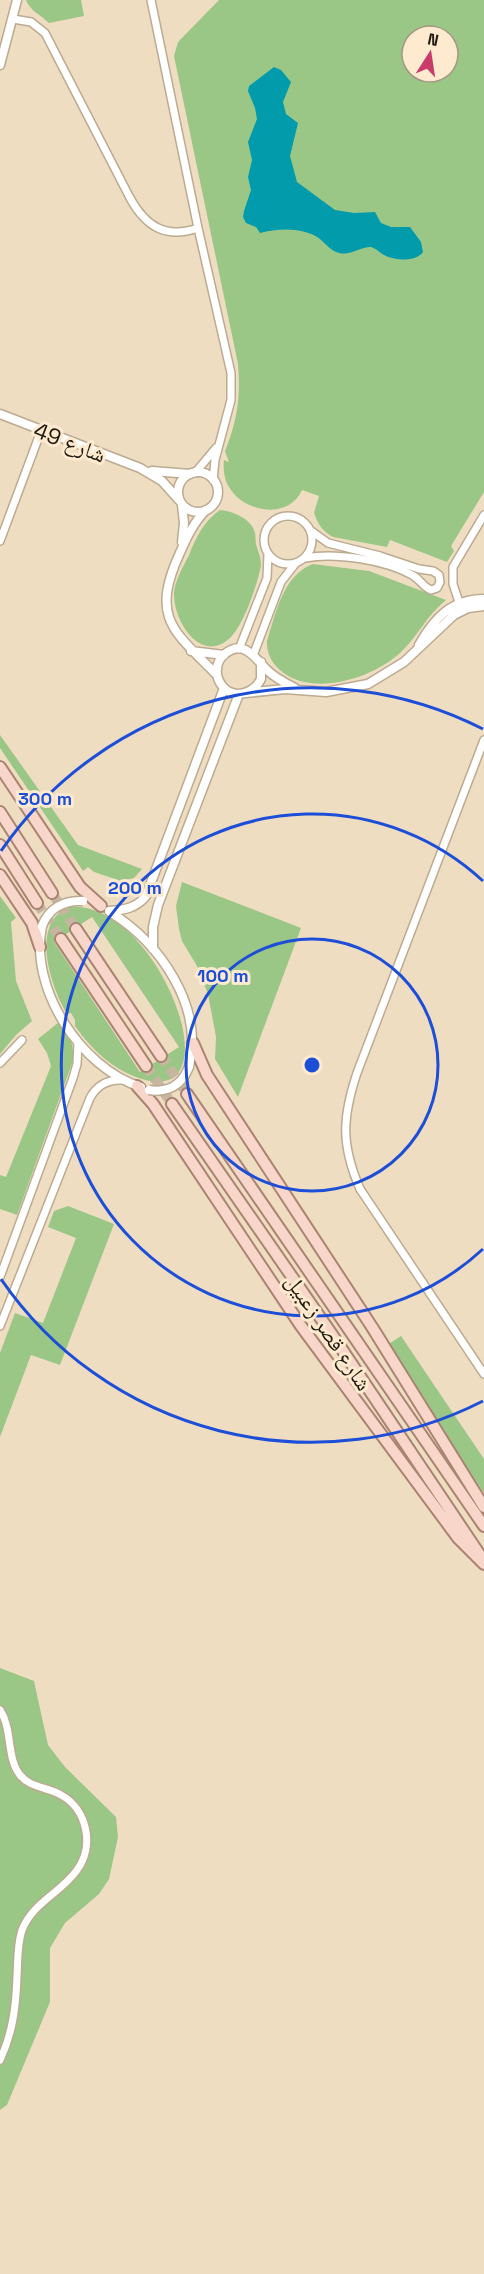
<svg xmlns="http://www.w3.org/2000/svg" width="484" height="2274" viewBox="0 0 484 2274" font-family="'Space Grotesk','Noto Naskh Arabic',sans-serif">
	<rect width="100%" height="100%" fill="#efddc2"/>
	<path fill="#9bc786" fill-rule="evenodd" d="M26,0H81L84,16L49,23C41,15 30,11 26,0Z
		M219,0H484V492L451,546L454,551L447,562L390,540L387,547L333,537C322,531 318,524 314,513L319,496L302,490C289,520 244,513 229,487C224,479 223,469 224,460L229,462L225,451C237,422 241,396 238,364L174,56L178,42ZM412,36H448V72H412Z
		M220,510C233,511 252,519 255,533C256,538 255,543 257,547C259,554 261,559 261,566C257,585 244,625 230,638C201,665 173,621 174,593C175,580 183,567 189,555C196,537 204,521 220,510Z
		M313,564L369,571L446,600C427,615 418,636 401,652C376,676 323,694 290,677C276,669 266,657 267,641C276,613 283,575 313,564Z
		M0,735L78,845L142,869L134,878L121,881L94,872L88,867L83,871L0,748Z
		M182,882L301,928L238,1097L215,1059L216,1037L208,994L197,966L182,941L179,929L176,906Z
		M0,896L16,918L11,922L16,981L32,1021L16,1035L0,1054Z
		M69,907C157,898 237,1108 142,1079C114,1071 91,1049 75,1026V1020L71,1013L67,1014C51,987 29,924 69,907ZM92,917L179,1047L140,1072L54,942Z
		M59,1022L71,1038L74,1058L17,1215L0,1209V1175L6,1177L51,1066L47,1053L38,1039Z
		M68,1206L114,1224L60,1365L31,1355L0,1437V1353L15,1313L43,1323L76,1238L48,1227L54,1211Z
		M401,1336L484,1459V1493L451,1444L390,1343Z
		M0,1668L34,1681L48,1745L65,1767L116,1817L118,1837L109,1879L99,1894L65,1923L50,1948V2002L7,2105L0,2110Z"/>
	<path fill="#029bac" d="M274,67L281,70L291,82L283,102L286,114L298,123L290,156L297,182L335,210L354,213L375,212L381,223L391,227H410L421,242L423,252C416,262 395,261 384,255C379,252 377,249 371,247C360,247 350,256 339,253C331,251 326,244 320,239C304,227 279,228 260,233L256,227L246,223L243,217L244,211L251,190L248,177L252,160L248,142L257,119L255,108L248,91L249,86Z"/>
	<g fill="none" stroke-linecap="round" stroke-linejoin="round">
		<path stroke="#c6b69f" stroke-width="10" stroke-dasharray="10 5" stroke-linecap="butt" d="M52,893L76,929
			M37,903L61,939
			M161,1056L187,1094
			M146,1066L172,1104"/>
		<g stroke="#bcaa91" stroke-width="10">
			<path id="minor" d="M151,0L198,228L231,373V400L215,460L213,480
				M13,19L31,22L45,33L130,198C146,227 166,239 198,228
				M195,473L216,448
				M264 540a24 24 0 1 1 48 0a24 24 0 1 1-48 0Z
				M0,541L41,431
				M305,558C335,552 385,560 412,575C420,579 423,587 431,590L437,588L440,582L439,575L433,571L419,569L380,556L328,543L310,530
				M461,608L453,584V567L484,515
				M239,649L267,578L268,554
				M254,653L281,582L295,564
				M484,740L357,1073C342,1118 341,1145 360,1189L484,1374
				M0,1063L22,1040
				M0,1277L73,1078L77,1064L78,1042
				M0,1326L90,1098C97,1085 108,1079 123,1080
				M0,1710C13,1730 6,1757 20,1775C30,1788 48,1787 61,1795C87,1809 95,1846 77,1870C61,1893 33,1902 22,1930C17,1945 18,1961 17,1976C16,2006 13,2032 0,2060"/>
		</g>
		<g stroke="#bcaa91" stroke-width="11">
			<path id="tertiary" d="M0,65L17,0
				M0,414L140,468L162,481L179,500
				M152,471L190,474
				M178 492a20 20 0 1 1 40 0a20 20 0 1 1-40 0Z
				M206,510C193,523 186,539 179,555C150,619 175,632 217,675
				M182,542L184,523L182,505
				M419,645C434,618 452,599 484,599
				M191,651L224,655
				M261,662V679C254,693 235,700 223,687C219,682 216,676 217,669C217,663 221,657 226,653C244,639 256,659 267,670C275,678 285,683 295,688
				M245,693L285,689L326,692L368,684L404,662L454,615L468,608L484,606
				M109,911C125,910 136,908 146,896L224,688
				M110,912C160,943 204,1006 189,1067
				M42,926C29,989 81,1068 141,1087
				M153,949V927L158,905L239,694"/>
		</g>
		<g stroke="#aa8472" stroke-width="14">
			<path id="primary" d="M0,767L80,887L101,906
				M0,812L52,893
				M0,845L37,903
				M0,875L32,923L40,947
				M76,929L161,1056
				M61,939L146,1066
				M193,1043L207,1075L372,1327L484,1507
				M137,1086L153,1104L301,1326L458,1538L484,1564
				M187,1094L484,1526
				M172,1104L331,1333L480,1555"/>
		</g>
		<use href="#minor" stroke="#fff" stroke-width="7"/>
		<use href="#tertiary" stroke="#fff" stroke-width="8"/>
		<use href="#primary" stroke="#f8d7ca" stroke-width="10"/>
		<g stroke="#bcaa91" stroke-width="11" stroke-linecap="butt">
			<path id="tertiary-bridge" d="M42,926C49,908 64,900 83,901
				M149,1090C168,1093 182,1085 189,1067"/>
		</g>
		<use href="#tertiary-bridge" stroke="#fff" stroke-width="8"/>
	</g>
	<g fill="none" stroke="#1d4ed8" stroke-width="3">
		<circle cx="312" cy="1065" r="126"/>
		<path d="M483 1249A251 251 0 1 1 483 881"/>
		<path d="M483 1401A377 377 0 0 1 1 1279M1 851A377 377 0 0 1 483 729"/>
	</g>
	<g text-anchor="middle" dominant-baseline="central" stroke-width="6" stroke-linejoin="round" paint-order="stroke">
		<g font-size="22" fill="#211a11" stroke="#fdeacf">
			<text transform="translate(70 442) rotate(21)">شارع 49</text>
			<text transform="translate(329 1332) rotate(56)">شارع قصر زعبيل</text>
		</g>
	</g>
	<circle cx="312" cy="1065" r="9" fill="#1d4ed8" stroke="#fdeacf" stroke-width="3"/>
	<g font-size="18" text-anchor="middle" font-weight="bold" fill="#1d4ed8" stroke="#fdeacf" stroke-width="6" stroke-linejoin="round" paint-order="stroke">
		<text x="45" y="805">300 m</text>
		<text x="135" y="894">200 m</text>
		<text x="223" y="982">100 m</text>
	</g>
	<g transform="translate(430 54) rotate(12)"><circle r="28" fill="#fdeacf" stroke="#a59783" stroke-width="1.5"/>
	<path d="M0-4.5L10 22L0 15L-10 22Z" fill="#c83b6a"/>
	<text y="-9" font-size="16" font-weight="bold" text-anchor="middle" fill="#211a11">N</text>
	</g>
</svg>
